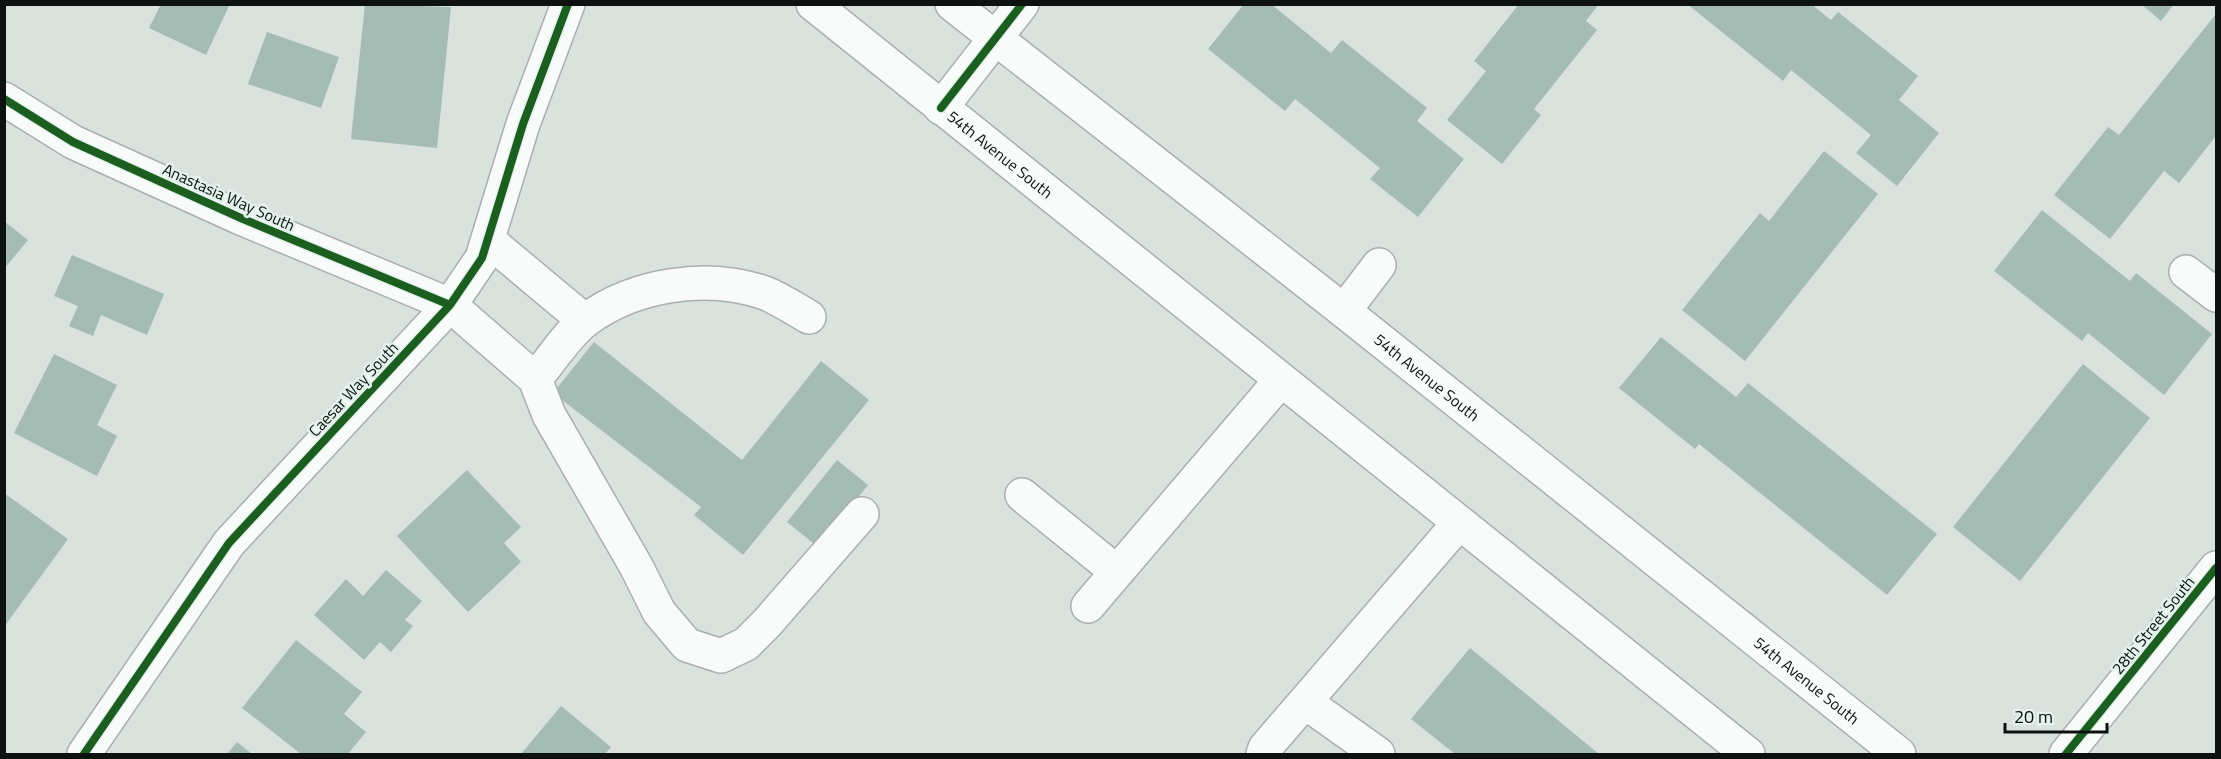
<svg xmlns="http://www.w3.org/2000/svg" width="2221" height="759" viewBox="0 0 2221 759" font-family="'Titillium Web',sans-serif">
	<rect width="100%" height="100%" fill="#dae2de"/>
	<path fill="#a5bcb4" d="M161,4H230L206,55L149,28Z
		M365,4L451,7L437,148L351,139Z
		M1244,4H1271L1331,53L1342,40L1427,108L1417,121L1464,159L1418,217L1370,179L1380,168L1295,99L1285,111L1208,49Z
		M1519,4H1599L1586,21L1597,30L1534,109L1541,115L1502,164L1447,120L1486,71L1474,61Z
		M1687,4H1811L1831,20L1838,12L1918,76L1899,100L1939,133L1897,186L1856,153L1871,135L1791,70L1783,81Z
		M2141,4H2174L2161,21Z
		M2216,14V136L2179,183L2164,171L2110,239L2054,195L2108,127L2119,135Z
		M267,32L339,57L321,108L248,84Z
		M1824,151L1878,194L1745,361L1682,310L1760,213L1769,221Z
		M2042,210L2130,281L2136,273L2212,334L2164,395L2088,333L2082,341L1994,271Z
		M4,221L28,240L4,269Z
		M72,255L164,294L147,335L101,315L93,336L69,326L78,306L54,296Z
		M1661,337L1736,397L1748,383L1937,534L1887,595L1699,444L1695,449L1619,388Z
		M594,342L742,460L821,361L869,400L743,555L694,515L701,507L553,393Z
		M54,354L117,385L97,425L117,436L97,476L14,433Z
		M2083,364L2150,418L2020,581L1953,527Z
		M837,460L868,485L818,547L787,522Z
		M467,470L521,527L504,543L521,562L468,612L397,536Z
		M4,493L68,539L4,627Z
		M386,570L422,601L405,620L413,626L391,652L380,642L364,660L314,615L346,579L363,596Z
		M296,640L362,692L344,714L366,732L348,754H301L242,708Z
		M1470,648L1599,754H1455L1411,719Z
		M561,706L611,747L605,754H521Z
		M237,742L252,754H227Z"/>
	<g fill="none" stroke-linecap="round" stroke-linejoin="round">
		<g stroke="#a9afac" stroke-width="36">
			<path id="minor" d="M4,99L73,142L243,219L450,305L535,379C550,362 568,333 586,320C635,284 707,273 765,293C780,299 795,309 809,317
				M941,108L1022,4
				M488,240L585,321
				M2186,272L2216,295
				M1344,311L1379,265
				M535,379L549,415L636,566L659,612L687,645L721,656L746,644L767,623L862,514
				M1022,495L1117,572
				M1088,606L1281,380
				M1305,702L1378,754
				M84,754L229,543L450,305L482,258L523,124L568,4
				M1263,754L1265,748L1459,523
				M2066,754L2216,568"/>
		</g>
		<g stroke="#a9afac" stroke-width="36">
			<g id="major">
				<path id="s1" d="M813,4L1748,754"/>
				<path id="s2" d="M952,4L1344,311L1899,754"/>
			</g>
		</g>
		<use href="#minor" stroke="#f9fbfa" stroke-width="33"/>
		<use href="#major" stroke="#f9fbfa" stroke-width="33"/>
		<g stroke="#e4f2ec" stroke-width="11">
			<path id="cycleway" d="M4,99L73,142L243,219L450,305
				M941,108L1022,4
				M84,754L229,543L450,305L482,258L523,124L568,4
				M2066,754L2216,568"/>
		</g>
		<use href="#cycleway" stroke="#1b5e20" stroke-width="8"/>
	</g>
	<g text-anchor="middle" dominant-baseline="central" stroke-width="5" stroke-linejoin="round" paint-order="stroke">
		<g font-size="16" fill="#0d110f" stroke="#e4f2ec">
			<text stroke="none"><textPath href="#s1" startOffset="240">54th Avenue South</textPath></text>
			<text transform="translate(229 197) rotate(24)">Anastasia Way South</text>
			<text stroke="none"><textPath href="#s2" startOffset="604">54th Avenue South</textPath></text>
			<text transform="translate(353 389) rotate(-47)">Caesar Way South</text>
			<text transform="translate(2153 625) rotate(-51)">28th Street South</text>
			<text stroke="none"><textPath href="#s2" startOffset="1090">54th Avenue South</textPath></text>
		</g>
	</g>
	<rect width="2221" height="759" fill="none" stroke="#0d110f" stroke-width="12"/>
	<path d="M2005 723v9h102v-9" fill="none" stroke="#0d110f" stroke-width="3"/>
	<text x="2014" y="723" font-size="18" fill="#0d110f" stroke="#e4f2ec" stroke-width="4.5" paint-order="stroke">20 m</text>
</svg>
